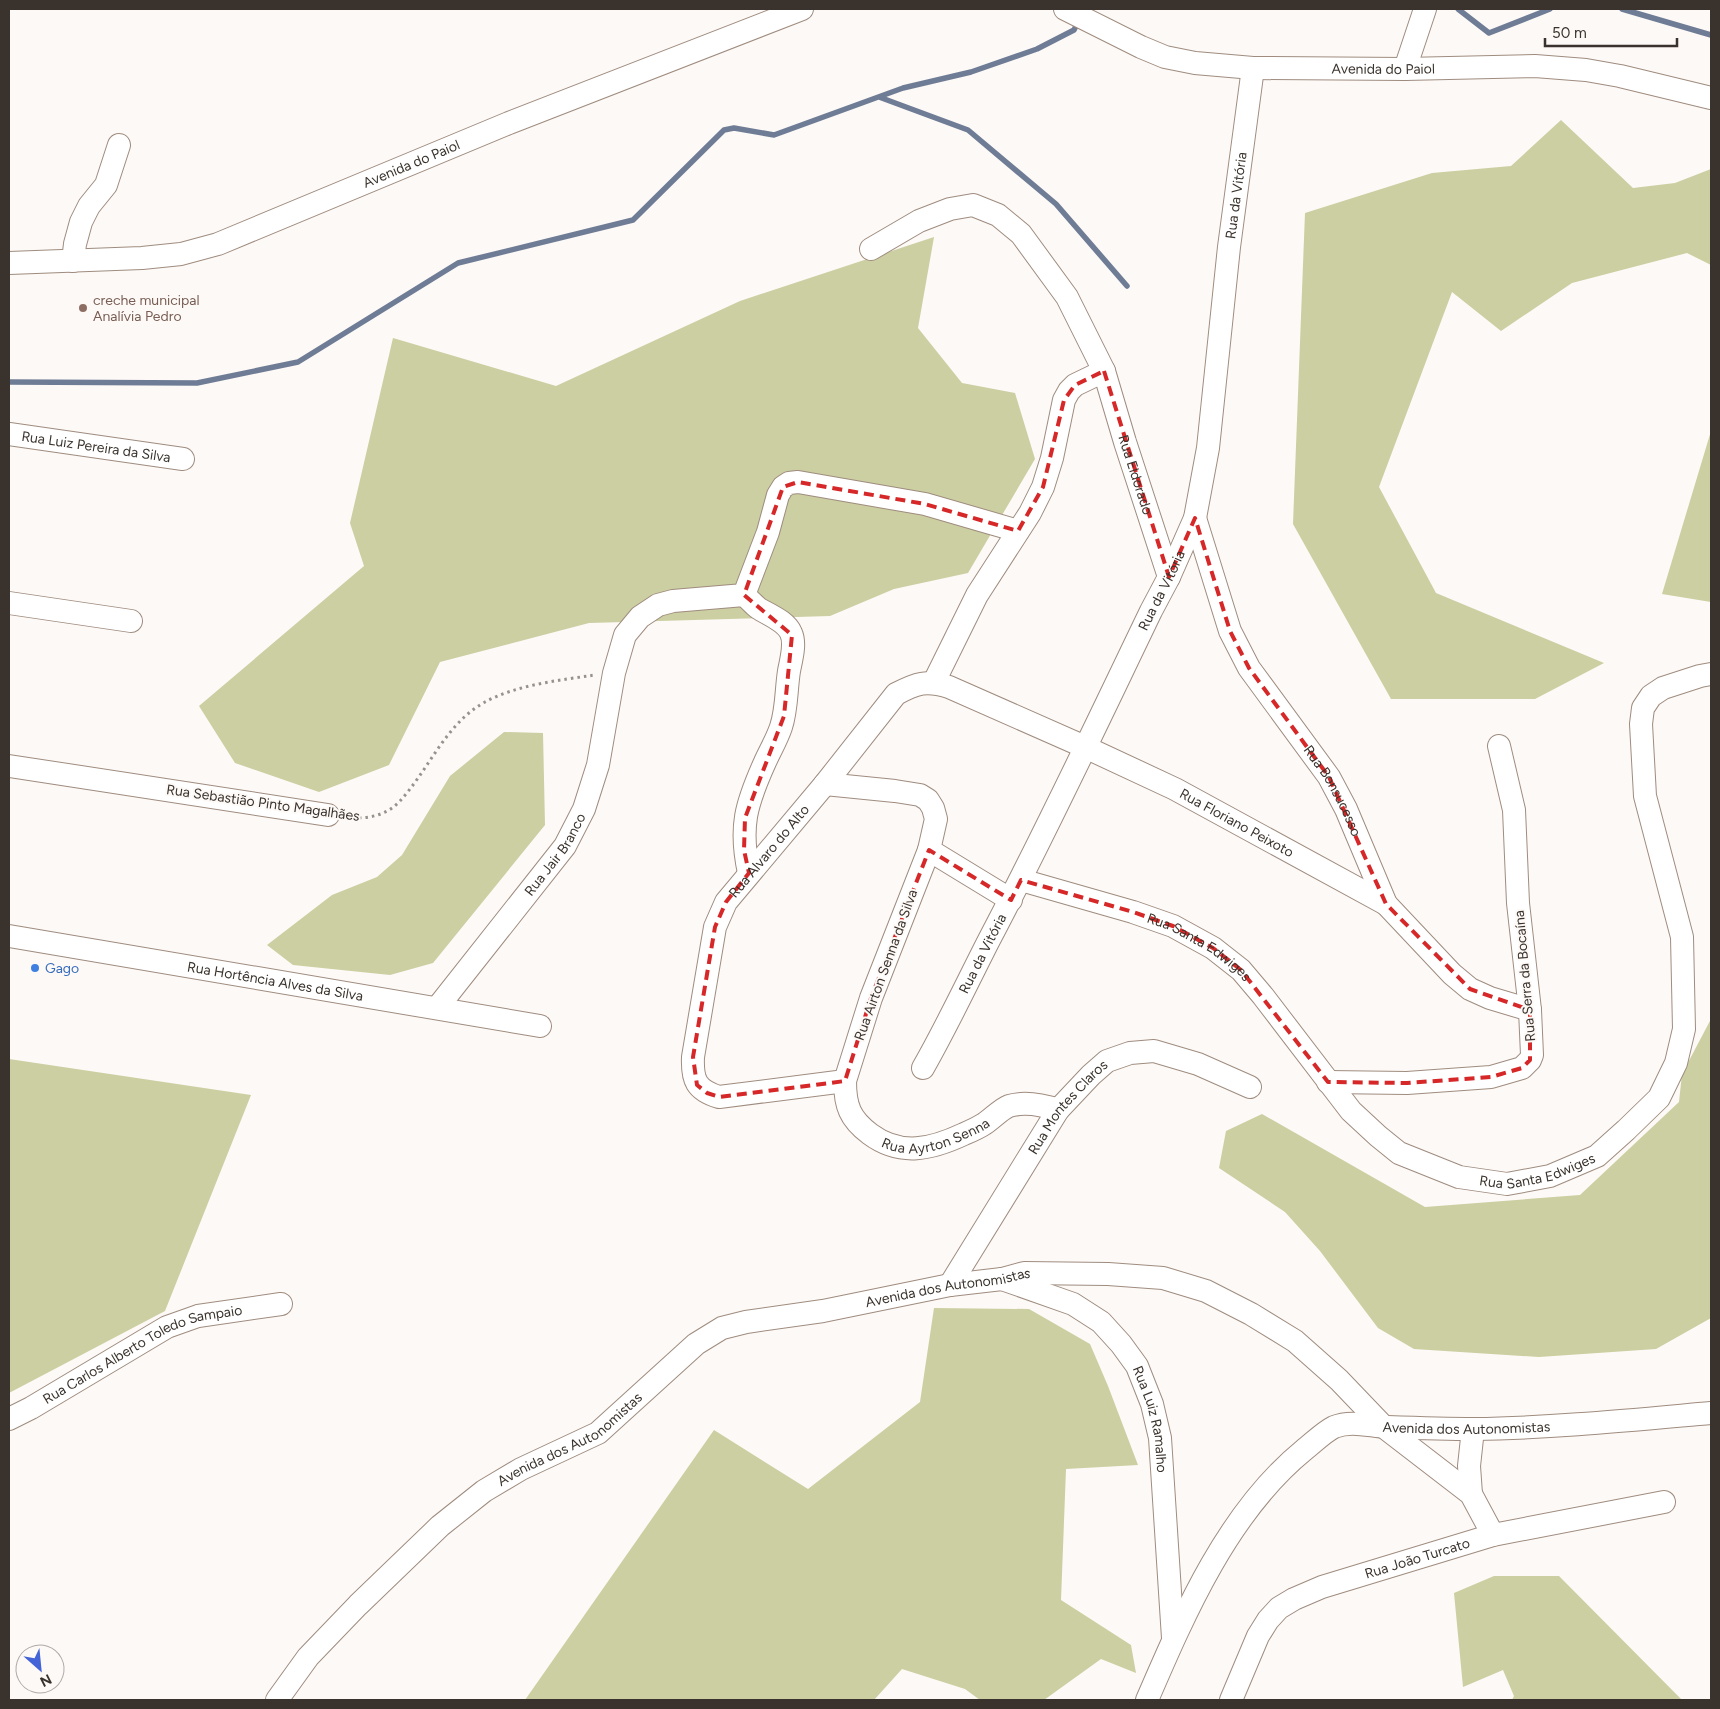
<svg xmlns="http://www.w3.org/2000/svg" width="1720" height="1709" viewBox="0 0 1720 1709" font-family="Figtree,sans-serif">
	<rect width="100%" height="100%" fill="#fdf9f6"/>
	<path fill="#cbcfa1" d="M1561,120L1633,188L1675,183L1711,169V265L1687,253L1572,283L1501,331L1452,292L1379,487L1436,593L1604,663L1535,699H1391L1293,524L1305,213L1432,173L1511,166Z
		M934,237L918,328L962,383L1015,393L1035,459L968,573L894,589L830,616L589,623L440,662L389,765L319,792L235,763L199,706L364,566L350,523L393,338L556,386L740,301Z
		M1711,431V602L1662,594Z
		M504,732L543,733L545,825L433,963L390,975L293,965L267,945L332,895L377,877L402,855L450,776Z
		M1711,1019V1318L1656,1349L1539,1357L1414,1349L1378,1328L1320,1251L1285,1212L1219,1168L1226,1131L1262,1114L1425,1207L1580,1195L1679,1102L1682,1074Z
		M9,1059L251,1095L165,1311L9,1393Z
		M934,1308L1029,1309L1090,1344L1108,1386L1138,1465L1066,1469L1061,1600L1131,1645L1136,1673L1101,1659L1044,1700H980L965,1689L902,1669L874,1700H525L714,1430L808,1489L920,1402Z
		M1494,1576H1559L1682,1700H1512L1514,1696L1503,1670L1463,1687L1454,1593Z"/>
	<g fill="none" stroke-linecap="round" stroke-linejoin="round">
		<path stroke="#6f7c95" stroke-width="5.5" d="M1458,9L1489,33L1550,9
			M1622,9L1711,35
			M879,97L968,130L1056,204L1127,286
			M9,382L197,383L298,362L458,263L633,220L724,130L734,128L774,135L903,88L971,72L1037,49L1074,30L1078,22"/>
		<g stroke="#9f8c7f" stroke-width="24">
			<g id="minor">
				<path id="s1" d="M1065,9L1141,47L1165,57L1195,63L1253,68L1405,69L1535,66L1586,70L1620,76L1711,98"/>
				<path d="M1405,69L1425,9"/>
				<path id="s2" d="M871,249L919,221L950,209L973,205L998,215L1021,234L1067,297L1104,371L1125,442L1169,577"/>
				<path d="M73,261L75,244L81,222L89,206L106,185L119,145"/>
				<path id="s3" d="M9,263L142,258L181,254L218,244L509,123L802,9"/>
				<path id="s4" d="M9,434L183,459"/>
				<path id="s5" d="M1195,518L1230,631L1249,668L1329,777L1346,809L1386,904L1452,974L1470,989L1490,998L1530,1010"/>
				<path d="M744,595C749,599 753,604 758,608C769,615 786,621 791,633C796,644 791,660 789,671C786,690 787,709 781,727C777,739 770,751 765,762C746,804 739,827 749,873"/>
				<path d="M9,603L131,621"/>
				<path d="M934,682L977,595L1030,513L1043,487L1052,458L1064,400L1069,391L1075,385L1104,371"/>
				<path d="M9,766L328,815"/>
				<path d="M825,784L895,791L920,795L928,800L933,808L936,819L929,850L1011,900"/>
				<path id="s6" d="M929,850L871,998L845,1081C845,1106 850,1119 870,1134C901,1157 932,1149 964,1134C971,1131 978,1128 984,1124C992,1119 1001,1109 1009,1106C1026,1101 1043,1105 1058,1110"/>
				<path id="s7" d="M1021,880L1133,912L1173,926L1213,948L1241,970L1263,996L1351,1111L1378,1136L1399,1153L1459,1177L1507,1184L1550,1176L1597,1156L1626,1130L1659,1098L1676,1063L1684,1029L1682,937L1645,796L1641,724L1643,708L1651,696L1663,688L1700,676L1711,674"/>
				<path id="s8" d="M9,936L540,1026"/>
				<path id="s9" d="M437,1008L565,846L584,809L598,765L614,673L625,635L640,617L658,605L673,601L744,595L768,532L778,495L783,487L789,483L798,482L925,504L1018,531"/>
				<path id="s10" d="M923,1068C947,1026 967,983 989,940C1046,832 1098,721 1151,611L1169,577L1195,518L1208,448L1229,247L1253,68"/>
				<path id="s11" d="M845,1081L719,1097C696,1090 692,1080 693,1057L715,927L726,902L825,784L896,694C917,683 926,680 949,687L1085,747L1175,789L1386,904"/>
				<path d="M1328,1082L1407,1083L1491,1077L1522,1068L1530,1060L1532,1055L1530,1010L1518,903L1514,810L1499,746"/>
				<path id="s12" d="M1002,1279L1073,1304L1101,1322L1121,1344L1137,1366L1152,1404L1160,1438L1173,1638"/>
				<path id="s13" d="M950,1285L1058,1110L1091,1075L1107,1061L1130,1053L1154,1051L1198,1064L1250,1087"/>
				<path id="s14" d="M9,1419L31,1408L167,1327L198,1316L281,1304"/>
				<path d="M1471,1494L1469,1466L1473,1429"/>
				<path id="s15" d="M277,1700L308,1657L358,1605L440,1526L484,1491L521,1469L598,1433L696,1344L722,1328L746,1322L823,1311L950,1285L1002,1279L1024,1273L1108,1274L1163,1278L1206,1291L1251,1314L1295,1341L1339,1380L1384,1427L1471,1494L1493,1535"/>
				<path id="s16" d="M1147,1700C1185,1612 1228,1512 1304,1450C1313,1443 1324,1432 1334,1427C1351,1420 1369,1426 1387,1427C1415,1428 1445,1429 1474,1429C1553,1428 1632,1420 1711,1413"/>
				<path id="s17" d="M1231,1700L1258,1636L1268,1620L1279,1608L1294,1599L1322,1587L1493,1535L1664,1502"/>
			</g>
		</g>
		<path stroke="#98928e" stroke-width="3" stroke-dasharray="2.5 4" stroke-linecap="butt" d="M346,817C364,820 386,816 399,802C429,770 445,724 485,702C516,685 560,680 595,675"/>
		<use href="#minor" stroke="#fff" stroke-width="22"/>
	</g>
	<path fill="none" stroke="#d62828" stroke-width="4" stroke-dasharray="10 6" stroke-linejoin="round" d="M1104,371L1169,577L1195,518L1230,631L1249,668L1329,777L1386,904L1470,989L1530,1010V1060L1522,1068L1491,1077L1407,1083L1328,1082L1241,970L1213,948L1173,926L1133,912L1021,880L1011,900L929,850L871,998L845,1081L719,1097L707,1093L697,1085L693,1057L715,927L726,902L749,873L744,850L745,818L784,716L792,635L744,595L783,487L798,482L925,504L1018,531L1043,487L1064,400L1075,385Z"/>
	<circle fill="#8d6e63" stroke="#fdf9f6" stroke-width="2" cx="83" cy="308" r="5"/>
	<circle fill="#3f7fe0" stroke="#fdf9f6" stroke-width="2" cx="35" cy="968" r="5"/>
	<g text-anchor="middle" dominant-baseline="central" stroke-width="4" stroke-linejoin="round" paint-order="stroke">
		<g font-size="14" fill="#3a332d" stroke="#fdf9f6">
			<text stroke="none"><textPath href="#s1" startOffset="330">Avenida do Paiol</textPath></text>
			<text stroke="none"><textPath href="#s3" startOffset="420">Avenida do Paiol</textPath></text>
			<text stroke="none"><textPath href="#s10" startOffset="939">Rua da Vitória</textPath></text>
			<text stroke="none"><textPath href="#s4" startOffset="88">Rua Luiz Pereira da Silva</textPath></text>
			<text stroke="none"><textPath href="#s2" startOffset="438">Rua Eldorado</textPath></text>
			<text stroke="none"><textPath href="#s10" startOffset="534">Rua da Vitória</textPath></text>
			<text stroke="none"><textPath href="#s5" startOffset="309">Rua Bonsucesso</textPath></text>
			<text transform="translate(263 803) rotate(8)">Rua Sebastião Pinto Magalhães</text>
			<text stroke="none"><textPath href="#s11" startOffset="982">Rua Floriano Peixoto</textPath></text>
			<text stroke="none"><textPath href="#s11" startOffset="406">Rua Alvaro do Alto</textPath></text>
			<text stroke="none"><textPath href="#s9" startOffset="194">Rua Jair Branco</textPath></text>
			<text stroke="none"><textPath href="#s7" startOffset="192">Rua Santa Edwiges</textPath></text>
			<text stroke="none"><textPath href="#s10" startOffset="129">Rua da Vitória</textPath></text>
			<text transform="translate(886 965) rotate(-70)">Rua Airton Senna da Silva</text>
			<text transform="translate(1525 976) rotate(-95)">Rua Serra da Bocaína</text>
			<text stroke="none"><textPath href="#s8" startOffset="270">Rua Hortência Alves da Silva</textPath></text>
			<text stroke="none"><textPath href="#s13" startOffset="214">Rua Montes Claros</textPath></text>
			<text stroke="none"><textPath href="#s6" startOffset="378">Rua Ayrton Senna</textPath></text>
			<text stroke="none"><textPath href="#s7" startOffset="628">Rua Santa Edwiges</textPath></text>
			<text stroke="none"><textPath href="#s15" startOffset="816">Avenida dos Autonomistas</textPath></text>
			<text stroke="none"><textPath href="#s14" startOffset="150">Rua Carlos Alberto Toledo Sampaio</textPath></text>
			<text stroke="none"><textPath href="#s12" startOffset="221">Rua Luiz Ramalho</textPath></text>
			<text stroke="none"><textPath href="#s16" startOffset="469">Avenida dos Autonomistas</textPath></text>
			<text stroke="none"><textPath href="#s15" startOffset="396">Avenida dos Autonomistas</textPath></text>
			<text stroke="none"><textPath href="#s17" startOffset="252">Rua João Turcato</textPath></text>
		</g>
		<g font-size="14" fill="#785e54" stroke="#fdf9f6" text-anchor="start">
			<text x="93" y="300">creche municipal<tspan x="93" dy="16">Analívia Pedro</tspan></text>
		</g>
		<g font-size="14" fill="#366cbe" stroke="#fdf9f6" text-anchor="start">
			<text x="45" y="968">Gago</text>
		</g>
	</g>
	<rect width="1720" height="1709" fill="none" stroke="#3a332d" stroke-width="20"/>
	<g transform="translate(40 1669) rotate(153)"><circle r="24" fill="#fdf9f6" stroke="#afaaa6"/>
	<path d="M0-4L9 19L0 12L-9 19Z" fill="#4363d6"/>
	<text y="-8" font-size="14" font-weight="bold" text-anchor="middle" fill="#3a332d">N</text>
	</g>
	<path d="M1545 38v8h132v-8" fill="none" stroke="#3a332d" stroke-width="2.5"/>
	<text x="1552" y="38" font-size="15" fill="#3a332d" stroke="#fdf9f6" stroke-width="4" paint-order="stroke">50 m</text>
</svg>
